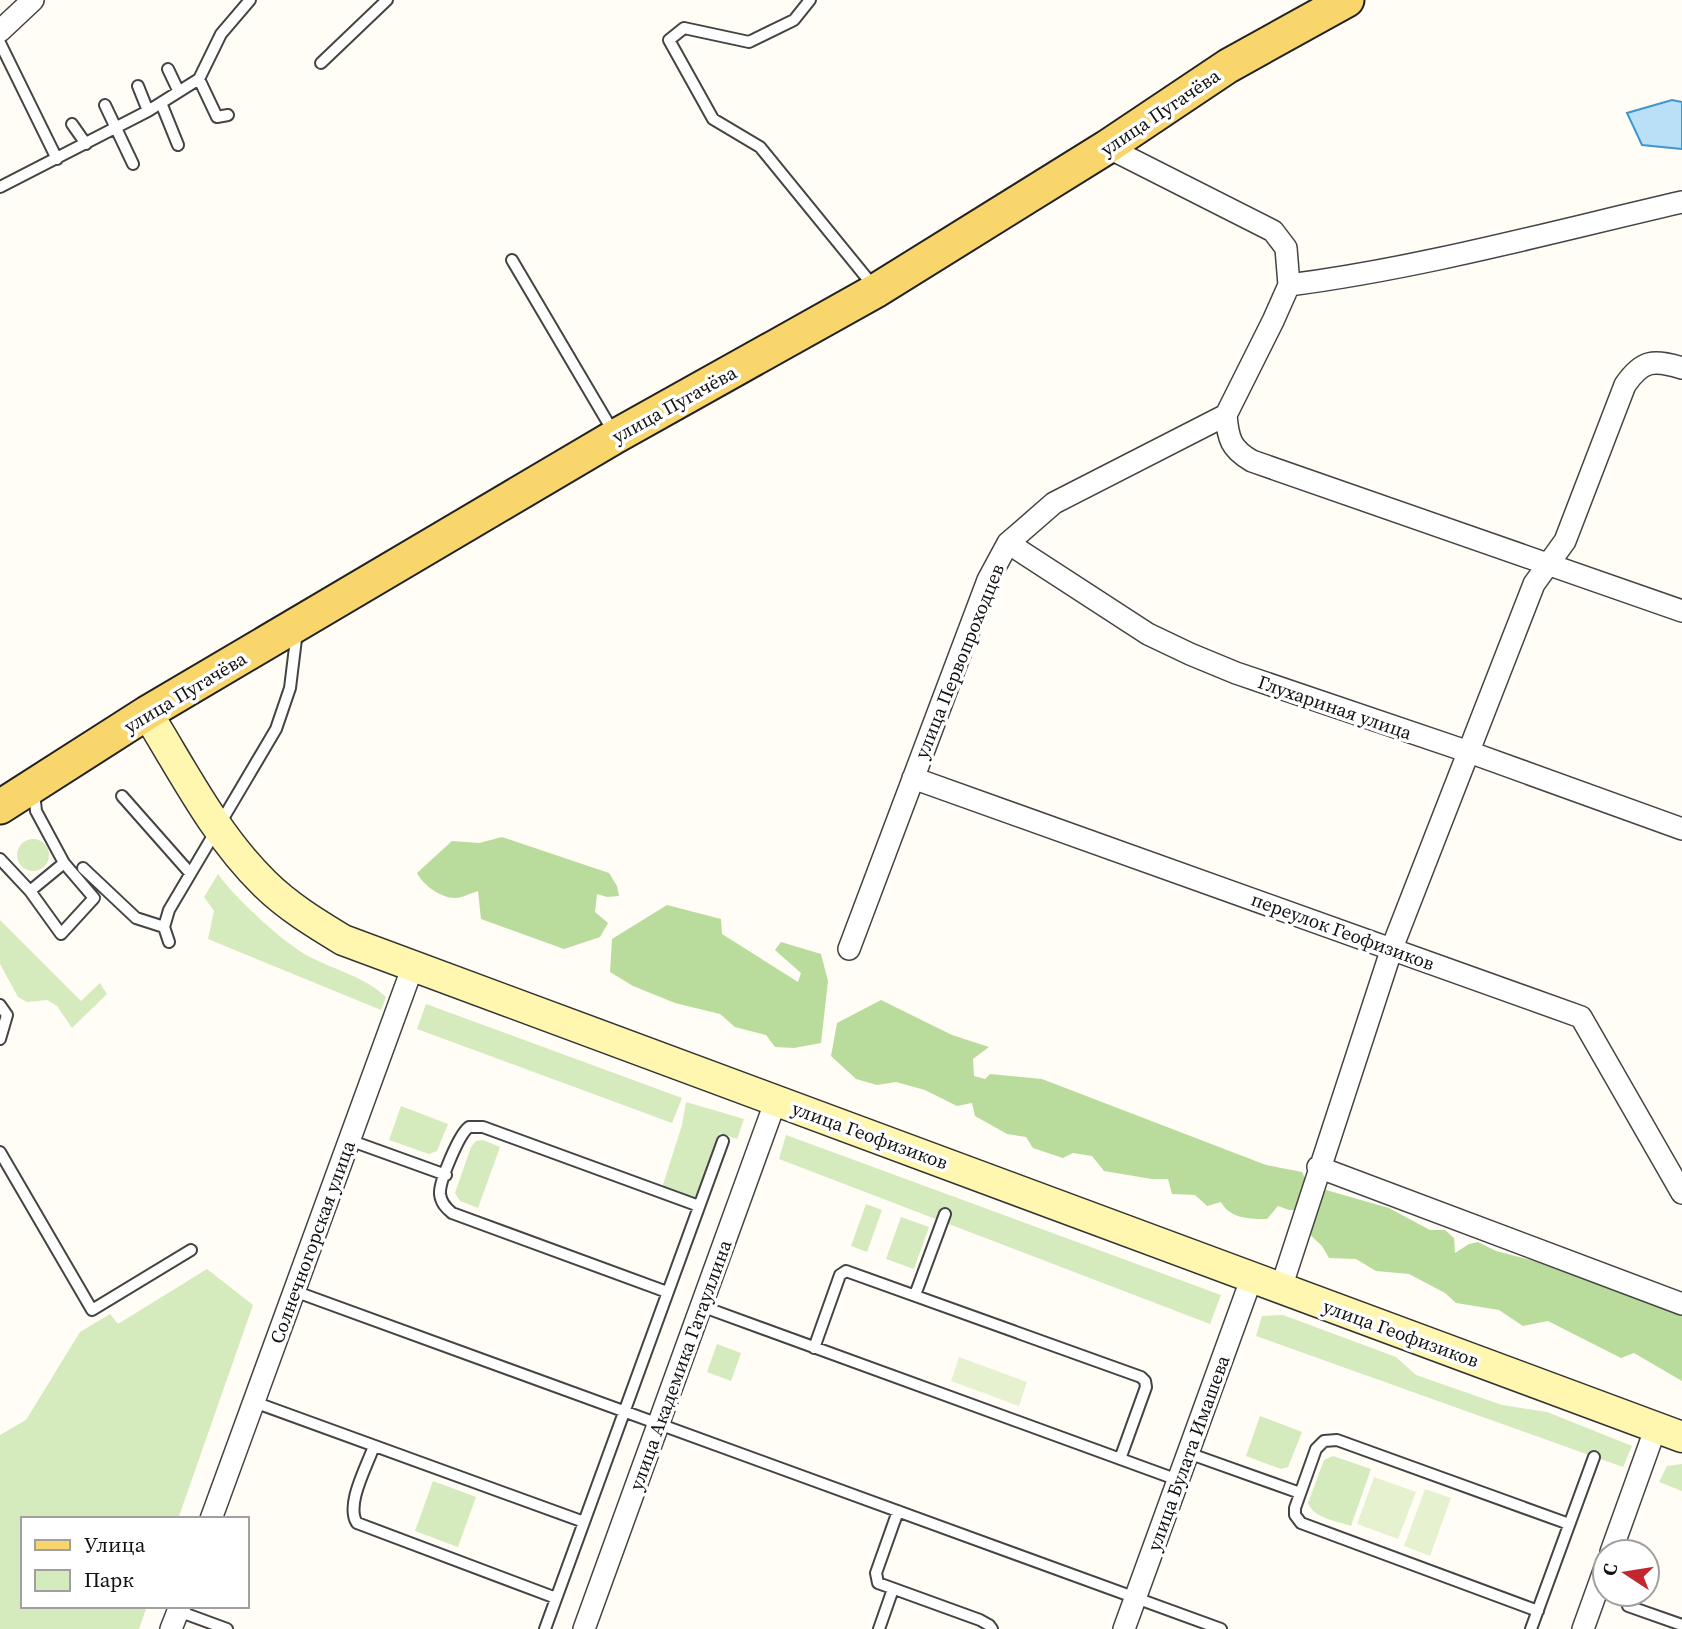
<svg xmlns="http://www.w3.org/2000/svg" width="1682" height="1629" viewBox="0 0 1682 1629" font-family="'Source Serif 4',serif">
	<rect width="100%" height="100%" fill="#fffdf5"/>
	<path fill="#d5ebbd" d="M17 855a16 16 0 1 1 32 0a16 16 0 1 1-32 0Z
		M218,874C236,899 283,943 310,957C335,970 365,977 386,997L381,1010L208,939L214,911L204,897Z
		M0,920L81,1001L100,983L107,994L72,1028L57,1006L47,1000L27,1002L18,997L0,964Z
		M426,1004L682,1098L672,1123L417,1029Z
		M686,1102L744,1119L737,1139L720,1133L696,1200L662,1188L682,1125Z
		M401,1106L448,1124L437,1151L429,1154L389,1140Z
		M786,1135L1221,1295L1210,1324L779,1159Z
		M483,1140L500,1147L478,1208L460,1201L455,1193L471,1147L476,1141Z
		M866,1204L882,1210L867,1252L851,1246Z
		M901,1217L929,1227L914,1269L886,1259Z
		M207,1269L253,1305L178,1519H23V1606H147L139,1629H0V1435L26,1420L80,1332L110,1314L118,1324Z
		M1283,1315L1396,1357L1416,1375L1502,1405L1547,1412L1632,1446L1623,1467L1256,1336L1262,1316Z
		M717,1344L741,1353L731,1381L707,1372Z
		M1260,1416L1302,1432L1288,1467L1281,1469L1246,1456Z
		M1333,1456L1371,1469L1351,1526C1337,1521 1313,1518 1308,1503L1324,1460Z
		M1682,1464V1491L1659,1482L1667,1466Z
		M433,1481L476,1497L458,1547L415,1531Z"/>
	<path fill="#b9dc9c" d="M502,837L609,873L617,886L619,896L607,897L597,894L595,912L608,923L600,937L564,949L481,919L478,891C471,893 462,898 455,898C441,898 423,885 417,873L452,841L479,843Z
		M667,905L721,919L722,934L798,982L801,973L775,950L781,942L821,954L828,981L821,1043L794,1048L775,1047L766,1035L735,1027L720,1014L675,1003L633,986L610,972L612,939Z
		M881,1000L952,1035L989,1047L973,1059L974,1076L985,1079L990,1074L1042,1079L1266,1165L1302,1172L1306,1180L1299,1210H1289L1278,1206L1267,1219C1250,1219 1230,1219 1221,1202L1207,1206L1195,1195L1172,1194L1168,1179H1152L1104,1171L1092,1156L1073,1153L1063,1158L1033,1148L1026,1137L1007,1134L975,1116L972,1103L957,1106L925,1090L896,1082L877,1085L856,1079L831,1056L837,1023Z
		M1326,1190L1389,1208L1430,1230H1445L1454,1238L1455,1253L1469,1244L1478,1242L1496,1251L1566,1269L1640,1297L1647,1303L1682,1316V1381L1634,1353L1621,1358L1548,1321L1523,1326L1499,1310L1456,1303L1445,1293L1409,1274L1376,1271L1356,1259L1329,1258L1322,1246L1303,1228L1311,1196Z"/>
	<path fill="#e6f2cf" d="M959,1357L1027,1382L1019,1406L951,1381Z
		M1374,1477L1416,1492L1398,1539L1357,1524Z
		M1425,1489L1451,1498L1430,1556L1404,1546Z"/>
	<path fill="#b9e0f7" stroke="#3f96cf" stroke-width="2" d="M1672,100L1682,102V149L1642,145L1627,113Z"/>
	<g fill="none" stroke-linecap="round" stroke-linejoin="round">
		<g stroke="#444" stroke-width="14">
			<path id="lane" d="M810,0L794,20L749,42L684,28L669,40L713,119L760,147L875,288
				M0,43L57,159
				M321,63L387,0
				M168,69L178,90
				M199,79L217,117L228,115
				M138,86L148,111
				M161,103L178,145
				M105,105L133,164
				M72,124L86,144
				M0,187L148,111L199,79L221,34L250,0
				M512,260L614,433
				M122,796L190,873
				M0,859L30,891L64,863L36,811L34,792
				M83,868L136,918L164,927
				M30,891L61,934L94,898L64,863
				M169,942L164,927L169,910L276,729L290,688L297,631
				M0,1005L7,1015L0,1039
				M349,1140L446,1175
				M0,1152L92,1310L191,1250
				M294,1291L1221,1629
				M667,1292L452,1213C446,1208 441,1203 440,1194C439,1182 459,1134 469,1127H483L699,1206
				M915,1295L945,1214
				M701,1306L1178,1480
				M814,1348L840,1275L846,1271L1141,1377L1145,1381L1146,1387L1120,1459
				M254,1402L584,1522
				M374,1446C367,1466 345,1505 357,1523L556,1598
				M1188,1453L1300,1493
				M898,1511L876,1573L878,1583L980,1620L989,1625L992,1629
				M1628,1606L1682,1625
				M178,1611L227,1629
				M1538,1611L1301,1523L1295,1515V1508L1316,1449L1324,1441L1337,1440L1569,1524
				M545,1629L723,1141
				M879,1629L893,1589
				M1531,1629L1594,1457"/>
		</g>
		<g stroke="#444" stroke-width="24">
			<path id="street" d="M0,31L33,0
				M1289,285C1421,268 1552,232 1682,202
				M1226,415C1228,439 1231,449 1252,461L1682,611
				M1008,543L1148,634L1190,654L1236,673L1469,752L1682,829
				M913,778L1581,1017L1682,1193
				M849,949L988,580L1008,543L1054,503L1226,415L1273,321L1289,285L1286,248L1273,231L1107,147
				M1318,1167L1682,1304
				M1281,1288L1392,948L1534,584L1565,541L1625,385C1642,360 1654,359 1682,368
				M211,1519L413,966
				M1611,1552L1656,1427
				M171,1629L180,1606
				M584,1629L776,1100
				M1124,1629L1252,1277
				M1583,1629L1605,1568"/>
		</g>
		<g stroke="#333" stroke-width="33">
			<path id="secondary" d="M147,713C183,771 215,835 264,883C287,906 315,923 343,940L1682,1437"/>
		</g>
		<g stroke="#222" stroke-width="37">
			<path id="primary" d="M0,807L147,713L616,436L877,290L1107,147L1228,66L1347,0"/>
		</g>
		<use href="#lane" stroke="#fff" stroke-width="10"/>
		<use href="#street" stroke="#fff" stroke-width="21"/>
		<use href="#secondary" stroke="#fff6b0" stroke-width="30"/>
		<use href="#primary" stroke="#f9d66b" stroke-width="33"/>
	</g>
	<g text-anchor="middle" dominant-baseline="central" stroke-width="7" stroke-linejoin="round" paint-order="stroke">
		<g font-size="19" fill="#111" stroke="#fff">
			<text transform="translate(1160 112) rotate(-34)">улица Пугачёва</text>
			<text transform="translate(674 404) rotate(-29)">улица Пугачёва</text>
			<text transform="translate(959 661) rotate(-68)">улица Первопроходцев</text>
			<text transform="translate(185 692) rotate(-31)">улица Пугачёва</text>
			<text transform="translate(1335 707) rotate(19)">Глухариная улица</text>
			<text transform="translate(1343 931) rotate(20)">переулок Геофизиков</text>
			<text transform="translate(870 1135) rotate(20)">улица Геофизиков</text>
			<text transform="translate(312 1242) rotate(-70)">Солнечногорская улица</text>
			<text transform="translate(1401 1333) rotate(20)">улица Геофизиков</text>
			<text transform="translate(680 1365) rotate(-70)">улица Академика Гатауллина</text>
			<text transform="translate(1188 1453) rotate(-70)">улица Булата Имашева</text>
		</g>
	</g>
	<rect x="21" y="1517" width="228" height="91" fill="#ffffff" stroke="#a0a0a0" stroke-width="2"/>
	<rect x="35" y="1540" width="35" height="10" fill="#f9d66b" stroke="#a0a0a0" stroke-width="2"/>
	<text x="84" y="1552" font-size="21" fill="#111111">Улица</text>
	<rect x="35" y="1570" width="35" height="21" fill="#d5ebbd" stroke="#a0a0a0" stroke-width="2"/>
	<text x="84" y="1587" font-size="21" fill="#111111">Парк</text>
	<g transform="translate(1626 1573) rotate(282)"><circle r="33" fill="#ffffff" stroke="#a0a0a0" stroke-width="2"/>
	<path d="M0-5L12 26L0 18L-12 26Z" fill="#c4262e"/>
	<text y="-10" font-size="19" font-weight="bold" text-anchor="middle" fill="#111111">С</text>
	</g>
</svg>
